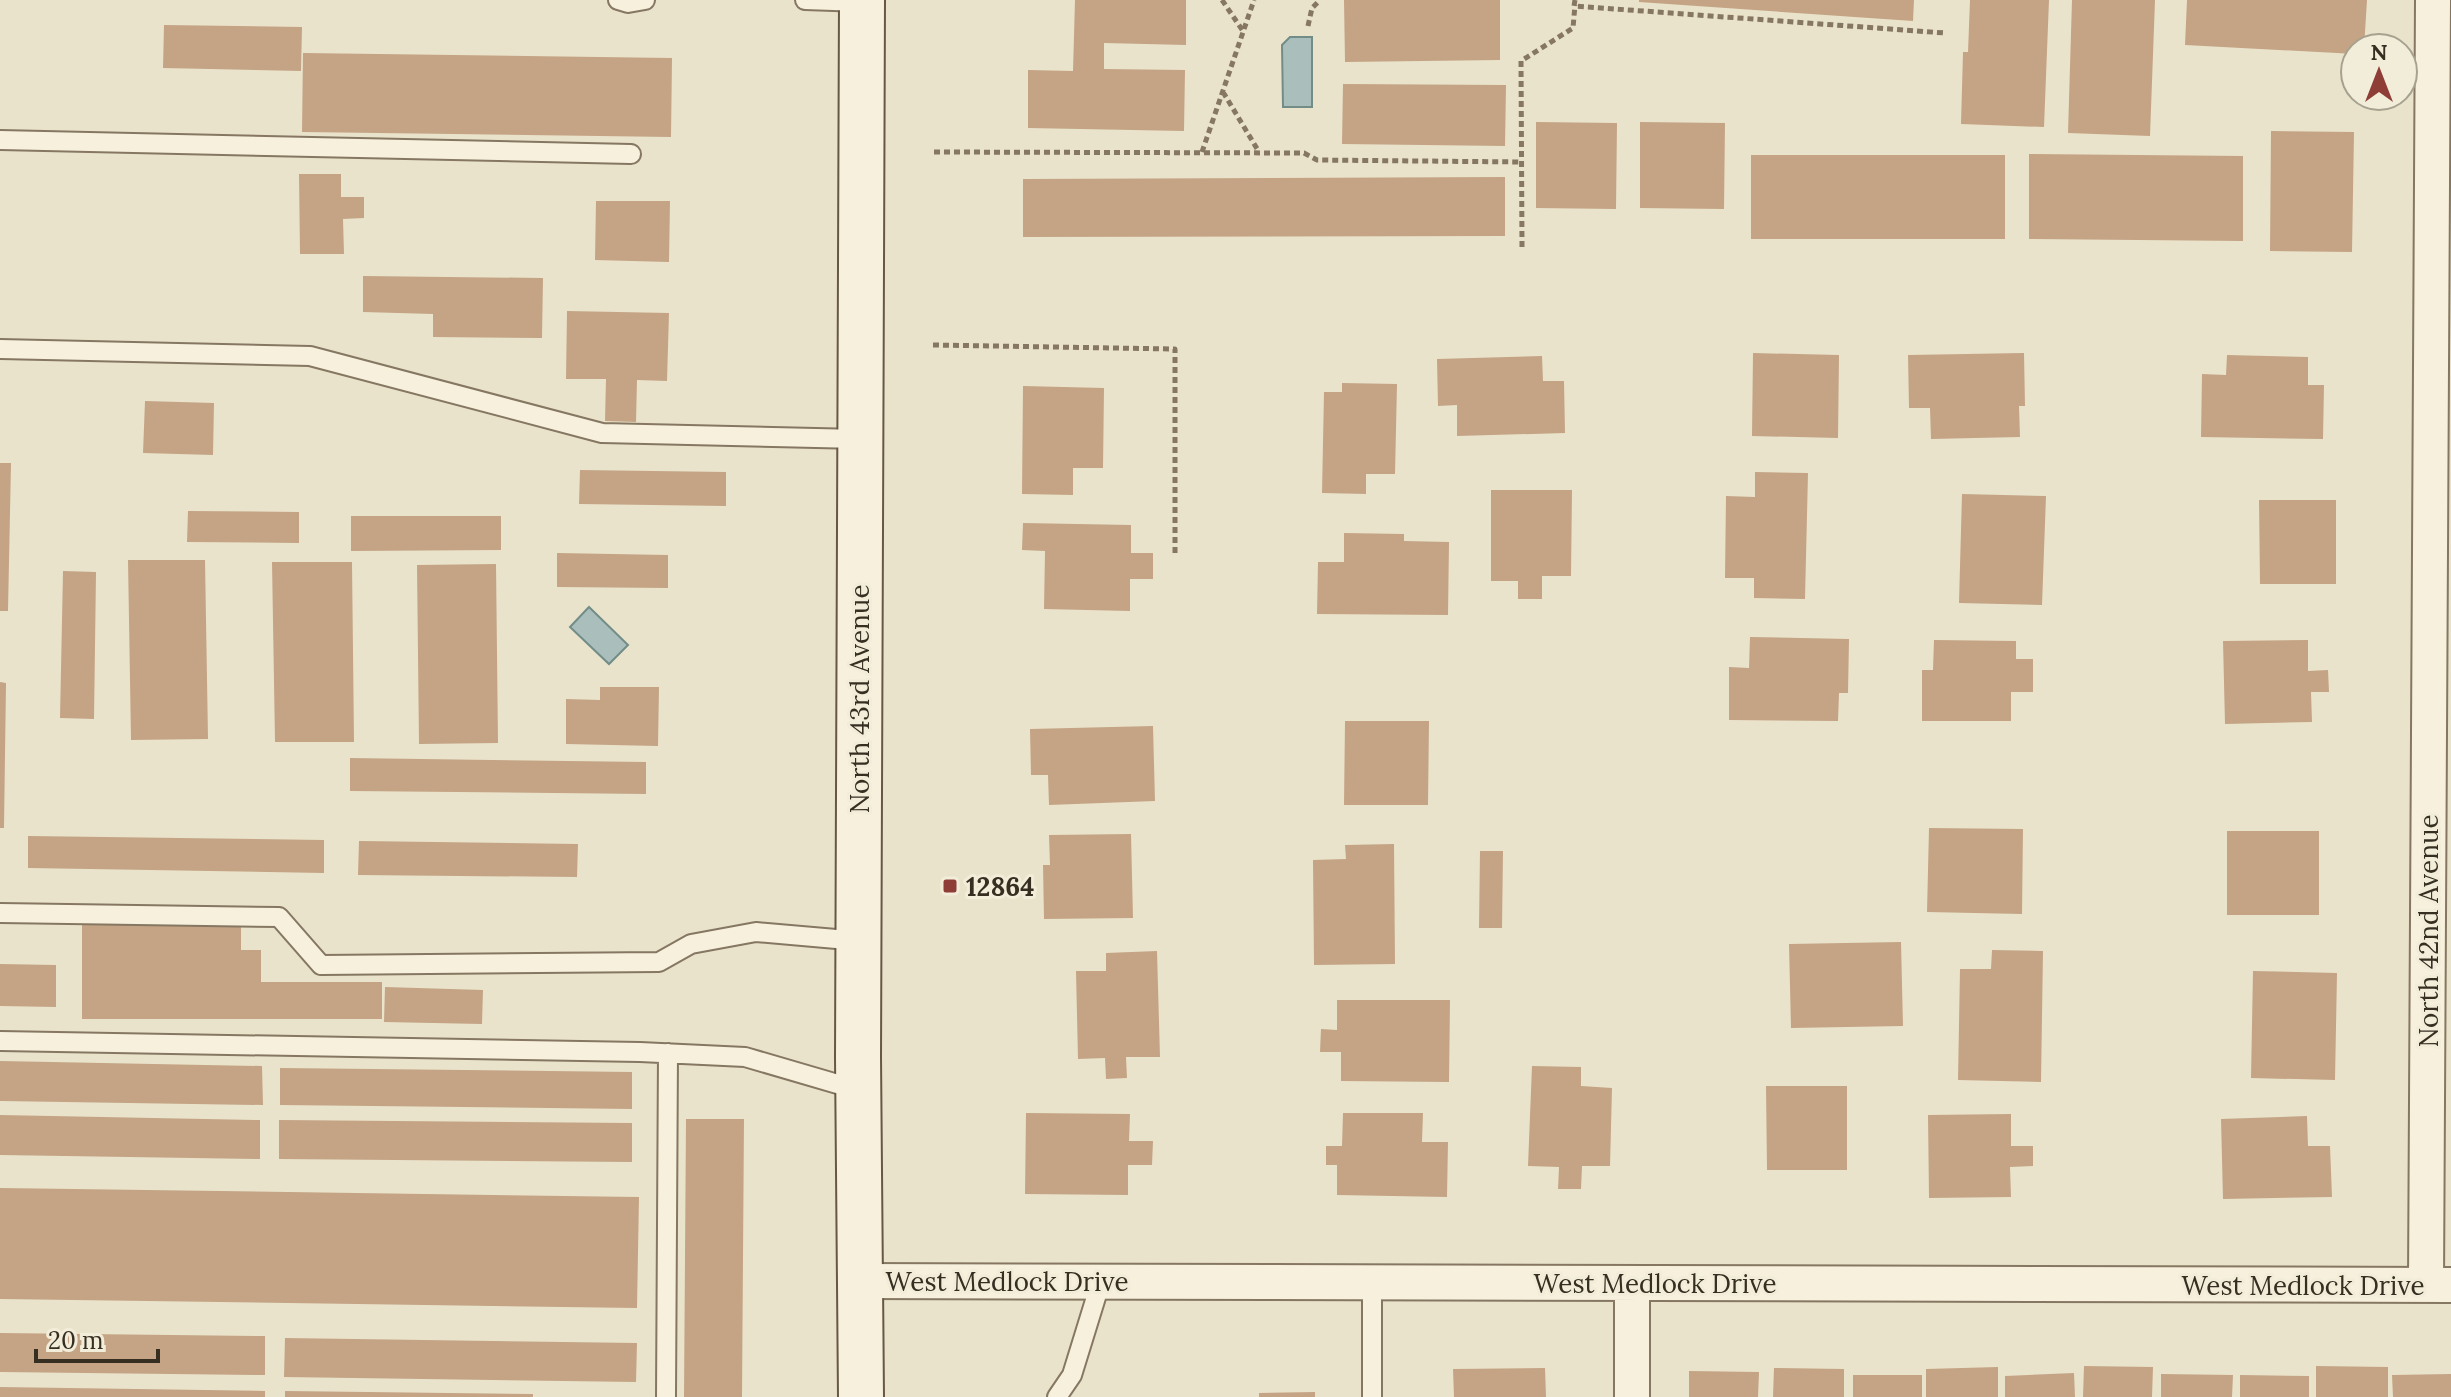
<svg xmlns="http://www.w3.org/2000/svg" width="2451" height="1397" viewBox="0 0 2451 1397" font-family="Lora,serif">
	<rect width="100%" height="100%" fill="#eae3cb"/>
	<path fill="#aabfbb" stroke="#728d88" stroke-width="2" d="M1290,37H1312V107H1283L1282,45Z
		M589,607L628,645L609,664L570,627Z"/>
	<path fill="#c4a485" d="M1075,0H1186V45L1104,43V69L1185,70L1184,131L1028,128V70L1073,71Z
		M1344,0H1500V60L1345,62Z
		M1639,0H1914L1913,21L1639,2Z
		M1970,0H2049L2044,127L1961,124L1963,52H1968Z
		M2072,0H2155L2150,136L2068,133Z
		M2187,0H2367L2364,48H2355V54L2185,45Z
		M164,25L302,27L301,71L163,68Z
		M303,53L672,58L671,137L302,132Z
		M1343,84L1506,85L1505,146L1342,144Z
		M1536,122L1617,123L1616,209L1536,208Z
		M1640,122L1725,123L1724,209L1640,208Z
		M2271,131L2354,132L2352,252L2270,251Z
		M2029,154L2243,156V241L2029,239Z
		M1751,155H2005V239H1751Z
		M299,174H341V197H364V218L343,219L344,254H300Z
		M1505,177V236L1023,237V179Z
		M596,201H670L669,262L595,260Z
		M363,276L543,278L542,338L433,337V314L363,312Z
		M567,311L669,313L667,381L637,380L636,422L605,421L606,379H566Z
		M1753,353L1839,355L1838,438L1752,436Z
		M2024,353L2025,406H2019L2020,437L1931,439L1930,408H1909L1908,355Z
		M2227,355L2308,357V385H2324L2323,439L2201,437L2202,374L2226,375Z
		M1542,356L1543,381H1564L1565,433L1457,436V405L1438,406L1437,359Z
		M1342,383L1397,384L1395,474H1366V494L1322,493L1324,392H1342Z
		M1023,386L1104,388L1103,468H1073V495L1022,494Z
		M145,401L214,403L213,455L143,453Z
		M0,463H11L8,611H0Z
		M580,470L726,472V506L579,504Z
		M1755,472L1808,473L1805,599L1754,598V578H1725L1726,496L1755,497Z
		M1491,490H1572L1571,576H1542V599H1518V581H1491Z
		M1962,494L2046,496L2042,605L1959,603Z
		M2259,500H2336V584H2260Z
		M188,511L299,512V543L187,542Z
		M351,516H501V550L351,551Z
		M1023,523L1131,525V553H1153V579H1130V611L1044,609L1045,551L1022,550Z
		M1344,533L1404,534V541L1449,542L1448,615L1317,614L1318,562H1344Z
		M557,553L668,555V588L557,587Z
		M128,560H205L208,739L131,740Z
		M272,562H352L354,742H275Z
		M496,564L498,743L419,744L417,565Z
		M63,571L96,572L94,719L60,718Z
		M1750,637L1849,639L1848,693H1839L1838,721L1729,720V667L1749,668Z
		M1934,640L2016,641V659H2033V692H2011V721H1922V670H1933Z
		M2308,640V671L2328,670L2329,692H2311L2312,722L2225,724L2223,641Z
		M0,682L6,683L4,828H0Z
		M600,687H659L658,746L566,744V699L600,700Z
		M1345,721H1429L1428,805H1344Z
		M1153,726L1155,801L1049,805L1048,775H1031L1030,729Z
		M350,758L646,762V794L350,791Z
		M1929,828L2023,829L2022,914L1927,912Z
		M2227,831H2319V915H2227Z
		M1131,834L1133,918L1044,919L1043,865H1050L1049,835Z
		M28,836L324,840V873L28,868Z
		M359,841L578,844L577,877L358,875Z
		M1394,844L1395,964L1314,965L1313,860L1346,859L1345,845Z
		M1480,851H1503L1502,928H1479Z
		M82,916H241V950H261V982H382V1019H82Z
		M1901,942L1903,1026L1791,1028L1789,944Z
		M1992,950L2043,951L2041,1082L1958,1080L1960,969H1991Z
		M1157,951L1160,1057H1126L1127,1078L1106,1079L1105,1058L1078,1059L1076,971H1106V953Z
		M0,964L56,965V1007L0,1006Z
		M2253,971L2337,973L2335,1080L2251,1078Z
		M385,987L483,990L482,1024L384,1022Z
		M1337,1000H1450L1449,1082L1341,1081V1052H1320L1321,1029L1337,1030Z
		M0,1061L262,1066L263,1105L0,1101Z
		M1532,1066L1581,1067V1086L1612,1088L1610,1166H1582L1581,1189H1558L1559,1167L1528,1166Z
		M280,1068L632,1072V1109L280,1105Z
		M1766,1086H1847V1170H1767Z
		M1026,1113L1130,1114L1129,1141H1153L1152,1165H1128V1195L1025,1194Z
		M1343,1113H1423L1422,1142H1448L1447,1197L1337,1195V1165H1326V1146H1342Z
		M2011,1114V1146H2033V1166L2010,1167L2011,1197L1929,1198L1928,1115Z
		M0,1115L260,1120V1159L0,1155Z
		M2307,1116L2308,1146H2330L2332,1197L2223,1199L2221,1119Z
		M686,1119H744L742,1397H684Z
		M279,1120L632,1123V1162L279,1159Z
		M0,1188L639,1197L637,1308L0,1299Z
		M0,1333L265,1336V1375L0,1372Z
		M285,1338L637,1343L636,1382L284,1377Z
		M2084,1366L2153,1367L2152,1397H2083Z
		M2316,1366L2388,1367V1397H2316Z
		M1998,1367V1397H1926V1369Z
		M1545,1368L1546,1397H1454L1453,1369Z
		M1774,1368L1844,1369V1397H1773Z
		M1689,1371L1759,1372L1758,1397H1689Z
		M2074,1373L2075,1397H2005V1376Z
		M2161,1374L2233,1375L2232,1397H2161Z
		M2451,1374V1397H2393L2392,1375Z
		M1853,1375H1922V1397H1853Z
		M2240,1375L2309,1376V1397H2240Z
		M0,1387L265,1391V1397H0Z
		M285,1391L533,1394V1397H285Z
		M1315,1392V1397H1259V1393Z"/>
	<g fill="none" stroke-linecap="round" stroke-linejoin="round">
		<g stroke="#857761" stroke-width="22">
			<path id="lane" d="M618,0L628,3L645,0
				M805,0L862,2
				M0,140L631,154
				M0,349L310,356L602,433L859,439
				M0,913L279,917L321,965L659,962L691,944L756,932L859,941
				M0,1041L640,1052L745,1057L858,1090
				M666,1397L668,1053
				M1057,1397L1072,1375L1101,1281
				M1372,1397V1281"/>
		</g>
		<g stroke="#857761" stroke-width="38">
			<path id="street" d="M858,1281L2451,1285
				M1632,1283V1397
				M2426,1285L2433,0"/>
		</g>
		<g stroke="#675844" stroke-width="48">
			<path id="secondary" d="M861,1397L858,1057L862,0"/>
		</g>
		<path stroke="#857761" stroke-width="5" stroke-dasharray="6 4" stroke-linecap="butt" d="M1222,0L1243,31
			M1575,0L1574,6L1945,33
			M1308,26L1312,8L1320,0
			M1223,92L1259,152
			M934,152L1304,153L1317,160L1522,162
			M1202,152L1254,0
			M1522,247L1521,61L1573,28L1575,5
			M933,345L1175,349V555"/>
		<use href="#lane" stroke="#f6f0dd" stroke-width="18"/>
		<use href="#street" stroke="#f6f0dd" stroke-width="34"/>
		<use href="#secondary" stroke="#f6f0dd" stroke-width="44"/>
	</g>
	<rect fill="#8e3d37" stroke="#f2edd9" stroke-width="3" x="942" y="878" width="16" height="16" rx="4"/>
	<g text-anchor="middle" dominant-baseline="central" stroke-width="6" stroke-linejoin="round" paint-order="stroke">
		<g font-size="26" fill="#372e22" stroke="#f2edd9">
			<text transform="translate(859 699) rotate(-90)">North 43rd Avenue</text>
			<text transform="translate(2428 931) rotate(-90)">North 42nd Avenue</text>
			<text x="1007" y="1281">West Medlock Drive</text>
			<text x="1655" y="1283">West Medlock Drive</text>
			<text x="2303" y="1285">West Medlock Drive</text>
		</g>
		<g font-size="26" font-weight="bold" fill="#372e22" stroke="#f2edd9" text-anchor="start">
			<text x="966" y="886">12864</text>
		</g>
	</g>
	<g transform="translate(2379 72)"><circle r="38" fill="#f2edd9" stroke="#a7a190" stroke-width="2"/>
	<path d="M0-6L14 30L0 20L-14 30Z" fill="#8e3d37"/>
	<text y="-12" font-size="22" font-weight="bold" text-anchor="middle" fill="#372e22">N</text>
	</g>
	<path d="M36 1349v12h122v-12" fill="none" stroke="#372e22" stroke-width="4"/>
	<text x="48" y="1349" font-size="24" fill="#372e22" stroke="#f2edd9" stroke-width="6" paint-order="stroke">20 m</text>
</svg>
